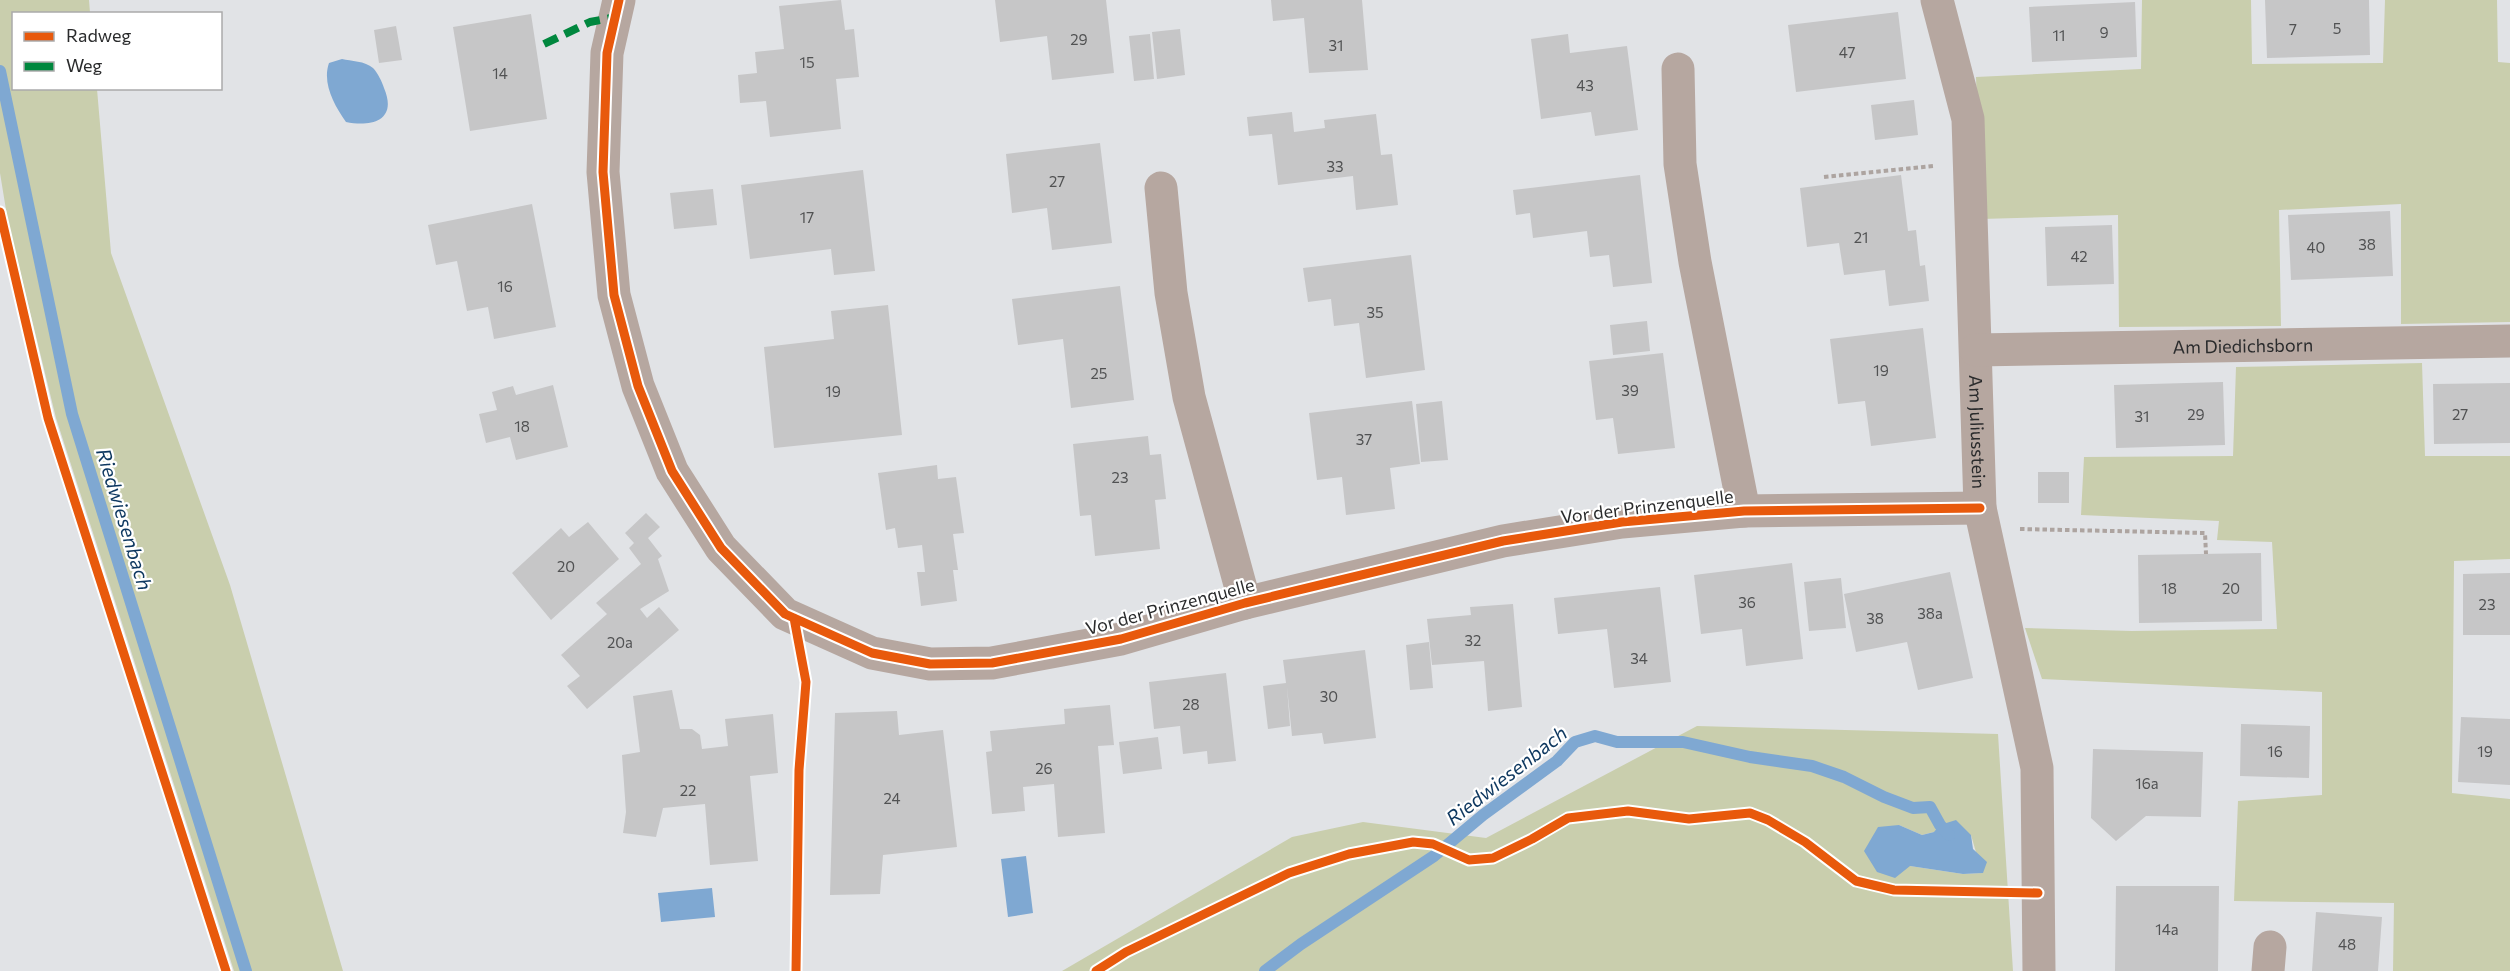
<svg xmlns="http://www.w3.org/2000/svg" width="2510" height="971" viewBox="0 0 2510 971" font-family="Commissioner,sans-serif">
	<rect width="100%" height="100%" fill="#e1e3e6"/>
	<path fill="#c9cead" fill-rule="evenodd" d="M0,0H89L90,13L14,14V88L97,89L111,253L230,585L343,971H234L56,418L8,222L0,173Z
		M2142,0H2251L2252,64L2383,63L2385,0H2497L2498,62L2510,63V322L2401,324V204L2279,210L2281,326L2119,327L2118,215L1981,219L1976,77L2141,69Z
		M2422,363L2425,456H2510V559L2454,561L2452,793L2510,799V971H2393L2394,903L2234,901L2238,801L2322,795V692L2042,679L2025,628L2132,631L2277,629L2272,542L2217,540L2219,521L2081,515L2084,457L2233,456L2236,367Z
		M1697,726L1998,734L2013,971H1062L1292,837L1363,822L1486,838ZM1899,825L1922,835L1934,832L1971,835L1982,873L1963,874L1910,866Z"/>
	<path fill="#7fa8d2" d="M342,59C351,61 365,61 373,68C378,73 382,82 384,88C398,121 371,127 346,122C334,105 322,83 329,63Z
		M1956,820L1971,835L1973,849L1987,862L1983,873L1963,874L1910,866L1895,878L1877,872L1864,851L1878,827L1899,825L1922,835L1934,832L1940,825Z
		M1026,856L1033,913L1008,917L1001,859Z
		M712,888L715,917L661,922L658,893Z"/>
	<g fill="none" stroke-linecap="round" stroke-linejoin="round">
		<path stroke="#7fa8d2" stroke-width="12" d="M0,71L72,414L246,971
			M1265,971L1301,944L1434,856L1483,815L1557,761L1575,742L1595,736L1617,742H1683L1750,757L1812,766L1844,777L1884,797L1913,808L1930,807L1940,825L1949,835"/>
	</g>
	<path fill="#c6c6c7" d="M841,0L845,30L854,29L859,77L836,79L841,129L770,137L766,101L740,103L738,75L757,73L755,52L784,49L779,6Z
		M995,0H1106L1114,73L1052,80L1047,36L1000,42Z
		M1271,0H1362L1368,70L1309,73L1304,18L1273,21Z
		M2265,0H2369L2370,55L2267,58Z
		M2135,2L2137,57L2032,62L2029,7Z
		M1898,12L1906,79L1796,92L1788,25Z
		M531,14L547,119L470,131L453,27Z
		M396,26L402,60L379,63L374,30Z
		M1180,29L1185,75L1157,79L1152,32Z
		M1150,34L1154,79L1134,81L1129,36Z
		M1568,34L1570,53L1627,46L1638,130L1595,136L1591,112L1541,119L1531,39Z
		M1914,100L1918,135L1875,140L1871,105Z
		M1292,112L1294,132L1325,128L1324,120L1376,114L1381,155L1392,154L1398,205L1356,210L1353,176L1278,185L1272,134L1249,136L1247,117Z
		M1100,143L1112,243L1052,250L1047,208L1012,213L1006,154Z
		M863,170L875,271L834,275L831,249L750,259L741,185Z
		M1640,175L1652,283L1613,287L1609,255L1590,257L1587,231L1533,238L1530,213L1516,215L1513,190Z
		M1901,175L1908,231L1916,230L1920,266L1925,265L1929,301L1889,306L1885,270L1844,275L1839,243L1807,247L1800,188Z
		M713,189L717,225L674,229L670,193Z
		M532,204L556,327L494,339L488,307L467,311L457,261L436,265L428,225Z
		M2390,211L2393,276L2291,280L2288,215Z
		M2112,225L2114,284L2047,286L2045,227Z
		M1411,255L1425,370L1366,378L1359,323L1334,326L1331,299L1308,302L1303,268Z
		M1120,286L1134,400L1071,408L1063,339L1018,345L1012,299Z
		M888,305L902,435L774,448L764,347L834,339L831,311Z
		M1647,321L1650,351L1613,355L1610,325Z
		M1923,328L1936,438L1871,446L1865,401L1838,404L1830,339Z
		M1663,353L1675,448L1618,454L1613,418L1596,420L1589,361Z
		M2223,382L2225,445L2116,448L2114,385Z
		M2510,383V443L2434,444L2433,384Z
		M553,385L568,447L516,460L510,437L486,443L479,414L497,410L492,392L513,386L516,395Z
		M1412,401L1420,464L1390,468L1395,509L1346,515L1342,477L1317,480L1309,413Z
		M1442,401L1448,460L1421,462L1416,404Z
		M1148,436L1150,455L1161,454L1166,499L1155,500L1160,549L1095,556L1091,515L1080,516L1073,444Z
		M937,465L938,479L956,477L964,533L953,534L958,570H953L957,601L921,606L917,572H925L922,545L898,548L895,528L886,530L878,473Z
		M2038,472H2069V503H2038Z
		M646,513L660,527L648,538L662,556L658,559L669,591L640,609L647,618L659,607L679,630L587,709L567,686L580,676L561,655L607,614L596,603L641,564L629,548L634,543L625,533Z
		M588,522L619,559L551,620L512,573L561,528L569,537Z
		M2261,553L2262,621L2139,623L2138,555Z
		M1792,563L1803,659L1746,666L1742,629L1701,634L1694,575Z
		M1950,572L1973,678L1918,690L1907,642L1856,652L1844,594Z
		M2510,573V635H2463V574Z
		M1841,578L1846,628L1809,631L1804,582Z
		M1660,587L1671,682L1614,688L1607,629L1558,634L1554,598Z
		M1513,604L1522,707L1488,711L1484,661L1432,665L1427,619L1471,615L1470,607Z
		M1429,642L1433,688L1410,690L1406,645Z
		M1365,650L1376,738L1324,744L1322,733L1292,736L1287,687L1290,726L1268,729L1263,686L1286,683L1283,660Z
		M1226,673L1236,761L1208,764L1207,751L1183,754L1180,726L1154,729L1149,682Z
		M672,690L680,729H692L700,735L702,749L728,746L725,719L773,714L778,773L750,776L758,861L710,865L705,804L663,808L656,837L623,833L626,812L622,755L640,752L633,696Z
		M1110,705L1114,745L1098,746L1105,833L1058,837L1054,784L1023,787L1025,811L992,814L986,752L992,751L990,731L1065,724L1064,709Z
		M897,711L899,735L943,730L957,847L883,855L880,894L830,895L835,713Z
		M2461,717L2510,719V785L2458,782Z
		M2241,724L2310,726L2309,778L2240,776Z
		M1158,737L1162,769L1123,774L1119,742Z
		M2093,749L2203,752L2201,817L2146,816L2116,841L2091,818Z
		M2116,886H2219L2218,971H2115Z
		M2316,912L2382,917L2378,971H2312Z"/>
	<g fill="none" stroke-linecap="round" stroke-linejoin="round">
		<path stroke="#ada4a0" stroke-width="4" stroke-dasharray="4.5 3" stroke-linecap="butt" d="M1824,177L1934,166
			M2020,529L2205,533L2206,554"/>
		<g stroke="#b6a7a0" stroke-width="33">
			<path d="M619,0L607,53L603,172L614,295L638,386L672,471L721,548L785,614L872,653L930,664L992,663L1121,639L1245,603L1503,541L1622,522L1744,511L1980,508"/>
			<path id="s1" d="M1937,0L1968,119L1980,508L2037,768L2039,971"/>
			<path d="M1678,69L1680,164L1695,262L1744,511"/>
			<path d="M1161,188L1171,293L1189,397L1245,603"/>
			<path id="s2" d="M1976,350L2510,341"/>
			<path d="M2268,971L2270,947"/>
		</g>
		<path stroke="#00873e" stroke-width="8" stroke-dasharray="15 8" stroke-linecap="butt" d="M544,44L590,22L616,17"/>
		<g stroke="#fff" stroke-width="13">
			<path id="cycleway" d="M619,0L607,53L603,172L614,295L638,386L672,471L721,548L785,614L872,653L930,664L992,663L1121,639L1245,603L1503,541L1622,522L1744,511L1980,508
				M0,212L48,418L226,971
				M794,618L806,682L799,770L796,971
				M1096,971L1126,952L1289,873L1349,854L1413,842L1433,844L1469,860L1493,858L1532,839L1568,818L1628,811L1689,819L1750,813L1768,820L1805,842L1856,881L1894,890L2038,893"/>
		</g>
		<use href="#cycleway" stroke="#e8590c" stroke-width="9"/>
	</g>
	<g text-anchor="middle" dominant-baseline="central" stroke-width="4.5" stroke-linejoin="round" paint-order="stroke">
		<g font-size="15" fill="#515253">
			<text x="2337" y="28">5</text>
			<text x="2293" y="29">7</text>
			<text x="2104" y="32">9</text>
			<text x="2059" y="35">11</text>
			<text x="1079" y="39">29</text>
			<text x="1336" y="45">31</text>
			<text x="1847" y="52">47</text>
			<text x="807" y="62">15</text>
			<text x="500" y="73">14</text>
			<text x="1585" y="85">43</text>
			<text x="1335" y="166">33</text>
			<text x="1057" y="181">27</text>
			<text x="807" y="217">17</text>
			<text x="1861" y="237">21</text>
			<text x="2367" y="244">38</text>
			<text x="2316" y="247">40</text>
			<text x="2079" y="256">42</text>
			<text x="505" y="286">16</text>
			<text x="1375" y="312">35</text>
			<text x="1881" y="370">19</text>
			<text x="1099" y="373">25</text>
			<text x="1630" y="390">39</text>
			<text x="833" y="391">19</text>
			<text x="2196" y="414">29</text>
			<text x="2460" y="414">27</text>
			<text x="2142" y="416">31</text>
			<text x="522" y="426">18</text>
			<text x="1364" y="439">37</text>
			<text x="1120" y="477">23</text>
			<text x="566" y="566">20</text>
			<text x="2169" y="588">18</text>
			<text x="2231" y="588">20</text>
			<text x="1747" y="602">36</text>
			<text x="2487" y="604">23</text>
			<text x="1930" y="613">38a</text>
			<text x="1875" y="618">38</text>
			<text x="1473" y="640">32</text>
			<text x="620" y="642">20a</text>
			<text x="1639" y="658">34</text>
			<text x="1329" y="696">30</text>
			<text x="1191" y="704">28</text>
			<text x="2275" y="751">16</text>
			<text x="2485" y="751">19</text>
			<text x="1044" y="768">26</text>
			<text x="2147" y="783">16a</text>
			<text x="688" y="790">22</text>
			<text x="892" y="798">24</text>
			<text x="2167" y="929">14a</text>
			<text x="2347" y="944">48</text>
		</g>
		<g font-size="18" fill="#2a2b2c" stroke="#fff">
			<text stroke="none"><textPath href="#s2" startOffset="267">Am Diedichsborn</textPath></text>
			<text stroke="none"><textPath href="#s1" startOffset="436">Am Juliusstein</textPath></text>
			<text transform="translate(1647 506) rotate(-7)">Vor der Prinzenquelle</text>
			<text transform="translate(1170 606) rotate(-15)">Vor der Prinzenquelle</text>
		</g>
		<g font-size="20" font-style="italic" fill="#0d375f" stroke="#fff">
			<text transform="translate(125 519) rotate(73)">Riedwiesenbach</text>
			<text transform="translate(1506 775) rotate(-38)">Riedwiesenbach</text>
		</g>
	</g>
	<rect x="12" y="12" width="210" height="78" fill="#ffffff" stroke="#aaaaab" stroke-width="1.5"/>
	<rect x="24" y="32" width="30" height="9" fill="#e8590c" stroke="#aaaaab" stroke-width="1.5"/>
	<text x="66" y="42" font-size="18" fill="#2a2b2c">Radweg</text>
	<rect x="24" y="62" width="30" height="9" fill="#00873e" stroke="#aaaaab" stroke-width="1.5"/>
	<text x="66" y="72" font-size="18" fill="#2a2b2c">Weg</text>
</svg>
